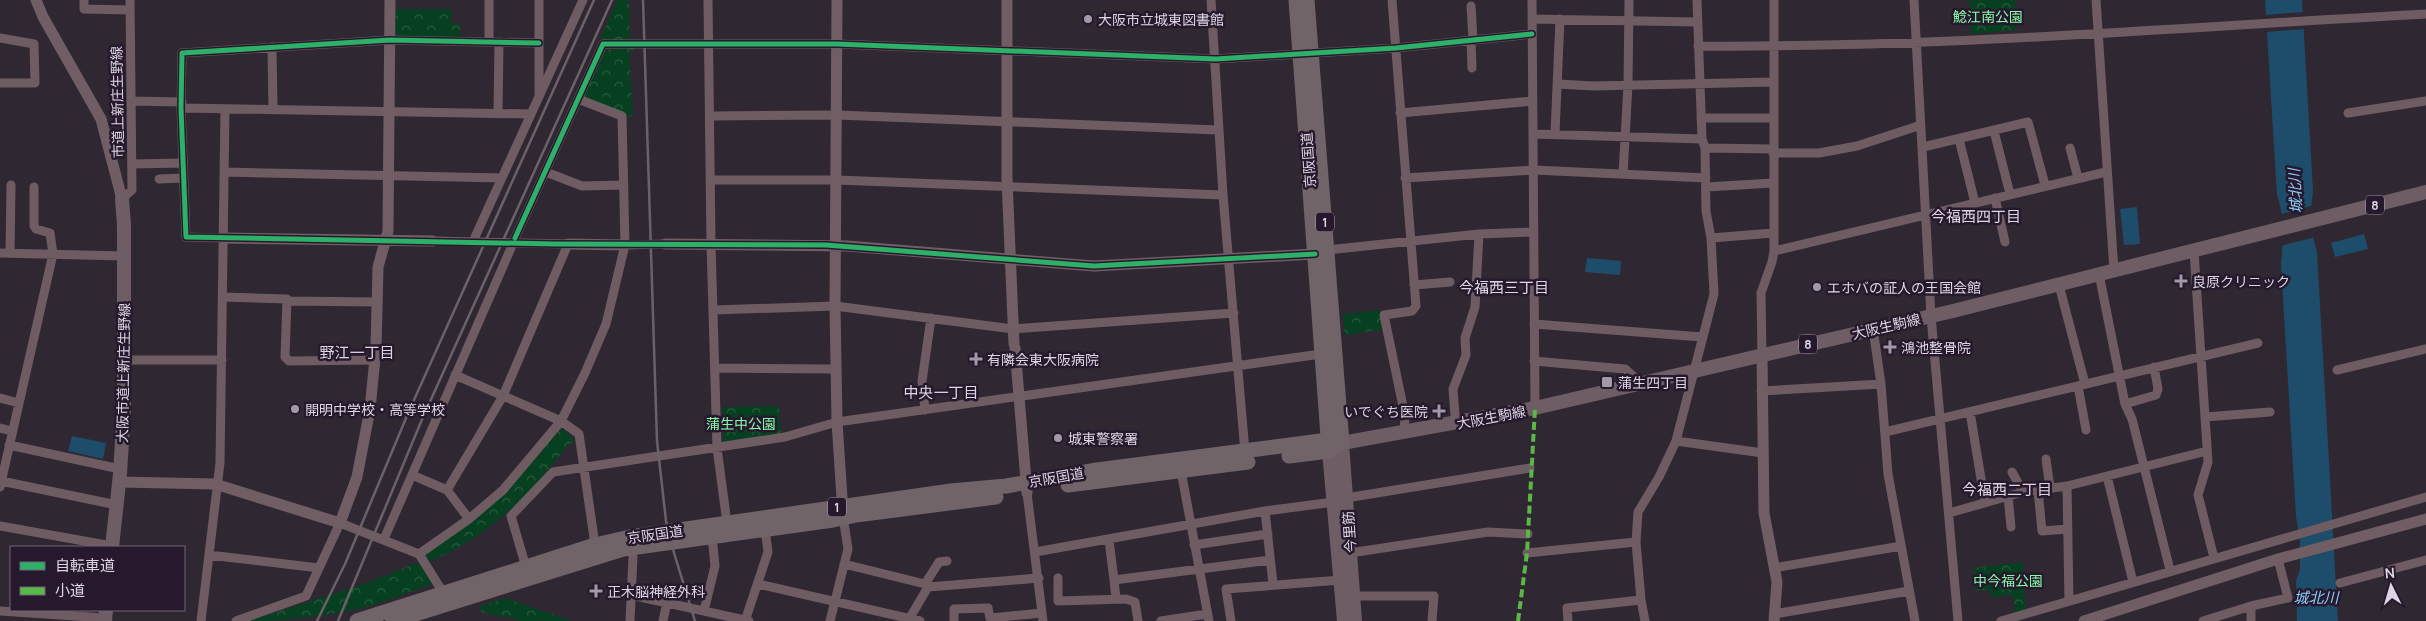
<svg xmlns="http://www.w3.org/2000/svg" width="2426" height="621" viewBox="0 0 2426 621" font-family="Manrope,'Noto Sans JP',sans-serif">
	<defs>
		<pattern id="forest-crowns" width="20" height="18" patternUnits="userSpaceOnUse" patternTransform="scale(1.25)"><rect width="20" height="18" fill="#064020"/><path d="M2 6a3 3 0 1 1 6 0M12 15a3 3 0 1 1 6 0" fill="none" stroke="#2a5b40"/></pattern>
	</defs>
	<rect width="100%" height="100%" fill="#2f2832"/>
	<path fill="url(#forest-crowns)" d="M617,0H629L630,40H600Z
		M1969,0H2015L2017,30L1971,34Z
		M452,9L451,23L460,24V37L399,36L395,32L396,9Z
		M636,48L629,52L633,116L625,117L586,99L584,96L604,52L611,49Z
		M1380,310L1385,329L1345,335L1343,314Z
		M779,406L781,434L723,443V407Z
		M559,430H565L575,441L568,445C530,494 487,539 428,562L425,553L507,491Z
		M2022,562L2026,611L2015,614L2013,595L1991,597L1990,590L1975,591L1973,568Z
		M416,563L420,564L433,584C405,593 377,606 348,611C316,617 282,621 249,621L370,582Z
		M505,598L572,621H522L481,612L480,606Z"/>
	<path fill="#1d4d6a" d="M2265,0H2302L2313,191C2310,211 2311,234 2317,252L2338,621H2297L2296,581L2300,569V542L2296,516L2281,265C2283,243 2285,217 2277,195Z
		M2137,207L2140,244L2124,245L2120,209Z
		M2364,234L2368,249L2335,257L2331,243Z
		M1587,258L1621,261L1620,275L1585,272Z
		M72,436L106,443L103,459L68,451Z"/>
	<path fill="#2f2832" d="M2304,12L2305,29L2265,32L2264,15Z
		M2314,205L2316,237L2280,246L2278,215Z"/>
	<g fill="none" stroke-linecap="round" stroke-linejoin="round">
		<path stroke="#6f5c62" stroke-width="9" d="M84,0V9L130,10
			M539,0V93
			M708,0L711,244L717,448L727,523
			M1211,0L1223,195L1245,452
			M1392,0L1416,306L1412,311L1384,315L1405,416L1404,433
			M1532,0L1535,408
			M1914,0L1931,316L1958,621
			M2096,0L2114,271
			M1471,6L1473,39
			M1532,19L1697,22
			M0,38L34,44L35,83H0
			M1471,39L1472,68
			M489,42V0
			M1698,46C1941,48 2184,27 2426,14
			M272,47L273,110
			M1558,84L1593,86L1773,82
			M131,101L182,102
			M181,108L530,114
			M1400,113L1533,101
			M2348,113L2426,101
			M498,114L499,42
			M711,116L837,115L1218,130
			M1701,118H1773
			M1994,131L2010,194
			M1555,133L1560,19
			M1533,134L1702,139
			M1959,139L1975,203
			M1923,147L2028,122L2045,185
			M1705,148L1774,149
			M2070,148L2078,178
			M1773,153H1819L1857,146L1921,125
			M132,164L183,163
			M224,172L502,178
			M546,172L582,186L624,185
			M1623,174L1628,85L1629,0
			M1405,178L1534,170L1706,178
			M159,179L184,178
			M711,180H837L1223,195
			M1706,187L1773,183
			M1995,198L2005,242
			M122,199L132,190L130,0
			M475,237L583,0
			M224,238L186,237L181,108L182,53L390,40L539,43
			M515,238L603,44H837L1216,59L1396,48L1532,34
			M1711,238L1773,233
			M433,241L568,244L503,396L447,490
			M625,245L665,244
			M1327,250L1479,234L1534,232
			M1774,251L2106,172
			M2194,251L2208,462L2198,495L2214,558
			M0,253L124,256
			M10,253L11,185
			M2099,274L2125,404L2132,419L2170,570
			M1414,285L1450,282
			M2059,285L2085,384
			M223,297L287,299L285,357L289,361L375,360
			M287,301L378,302
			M714,310L835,306L1013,329L1234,313
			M1534,324L1702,337
			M1873,329L1881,384L1888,474L1915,621
			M1762,355L1761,293L1772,262L1774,251V0
			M124,360H222
			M1534,361L1625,369L1641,383
			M716,368L836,369
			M2337,370L2426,349
			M455,375L561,421L579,434L595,545
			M2078,386L2086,430
			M1761,391L1881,384
			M0,398L19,403
			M2125,404L2156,395L2158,389L2154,367
			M925,410L922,381L931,318
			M1970,412L1985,503
			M2205,417L2270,412
			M1461,423L1455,415L1453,389L1466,355L1465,338L1475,307L1479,234
			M0,428L12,431
			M1885,432L2258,343
			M1676,441L1763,453
			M9,445L120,469
			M2046,459L2050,488
			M1181,471L1209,621
			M2012,472L2023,492
			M412,475L447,490L469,519
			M2107,476L2133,582
			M1,481L117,505
			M2067,486L2069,601
			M0,487L53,254L50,233L36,229L34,226V187
			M2038,490L2042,531L2068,529
			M1027,493L1043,621
			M2008,496L2011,527
			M1346,498L1530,468
			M1265,511L1273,584
			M1949,513L2023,492L2067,486L2207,451
			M0,526L112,546
			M384,539L511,248
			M1109,540L1114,580L1270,560
			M1194,545L1268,534
			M1035,552L1265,511L1334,502
			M1350,553L1488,532L1528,534
			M1527,553L1636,542
			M419,554L469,519L503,490L561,421L585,373L606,324L625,245L622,116L578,99
			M209,555L319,568
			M844,564L925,584L928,587
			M526,567L511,516L553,472L785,437L837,422L1321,354
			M1774,568L1901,546
			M1058,578V601L1126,599L1135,602L1138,621
			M1114,580L1116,599
			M2340,583L2426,560
			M758,584L920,621
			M925,584L939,562L947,561
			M631,595L749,621
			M1354,596H1434L1432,621
			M2251,606V621
			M0,611L105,618
			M704,611L715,566L712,536
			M1774,614L1909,591
			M201,621L220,463L225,109
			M236,621L306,596L340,523L419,554L444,594
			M630,621L633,557L631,544
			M663,621L667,602
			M745,621L768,552L765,529
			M830,621L848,549L843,517
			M908,621L928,587L1039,578
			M954,621V609L988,608L990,618L1042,613
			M1161,621L1207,614
			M1231,621L1226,589L1341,580
			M1568,621L1567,608L1641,600
			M1645,621L1641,600L1636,542L1638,512L1659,477L1676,441L1714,294L1711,238L1706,211L1705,148L1702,139L1697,0
			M2001,621L2426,497
			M2203,621L2251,606L2288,598L2278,559"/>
		<path stroke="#715e65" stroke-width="11" d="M36,0L43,17L101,119L122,199
			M837,0L835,306L837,422L843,513
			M1007,0V179L1014,344
			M224,238L433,241
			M568,244L625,245
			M665,244L847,246L1094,266L1315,254
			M1015,348L1027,493
			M1762,355L1764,513L1777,582L1774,621
			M119,482L215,484L340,523L357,477L370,409L376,348L378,267L388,231L390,0
			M2084,621L2278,559L2426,519"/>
		<path stroke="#6f5d65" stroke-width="14" d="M1329,451L1344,621
			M112,547L120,474L124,408V225L122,199
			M105,621L106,610
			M1355,621L1342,443L1535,408L1953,311L2426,192"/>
		<path stroke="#706469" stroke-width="15" d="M1296,0L1329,450
			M1307,0L1342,443
			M1289,456L1329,451L1342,443
			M1068,485L1248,462
			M357,621L595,545L630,537L951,491L1006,486L1097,470L1328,440L1342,443
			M393,621L623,549L833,520L856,515L996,497"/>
		<path stroke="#6d6168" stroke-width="2.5" d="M643,0L657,441L666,521L674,553L695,621
			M317,621L345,564L409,411L594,0
			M338,621L423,417L612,0"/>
		<path stroke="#58b947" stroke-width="4" stroke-dasharray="8 4" stroke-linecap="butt" d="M1518,621L1527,553L1535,408"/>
		<g stroke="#27192d" stroke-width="8">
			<path id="cycleway" d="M539,43L390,40L182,53L181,108L186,237L555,244L826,245L1094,266L1315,254
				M515,238L603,44H837L1216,59L1396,48L1532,34"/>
		</g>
		<use href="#cycleway" stroke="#2db169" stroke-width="5"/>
	</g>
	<g fill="#a199a5" stroke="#27192d" stroke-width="2">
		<circle cx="1088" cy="19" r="5"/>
		<path d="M2178.5 273.5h5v5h5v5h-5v5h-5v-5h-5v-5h5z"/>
		<circle cx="1817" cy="287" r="5"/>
		<path d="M1887.5 339.5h5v5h5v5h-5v5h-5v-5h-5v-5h5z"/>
		<path d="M973.5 351.5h5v5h5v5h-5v5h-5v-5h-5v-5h5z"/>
		<rect x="1601" y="376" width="12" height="12" rx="2.5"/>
		<circle cx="295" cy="409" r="5"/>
		<path d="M1436.5 403.5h5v5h5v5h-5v5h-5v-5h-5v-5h5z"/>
		<circle cx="1058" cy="438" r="5"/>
		<path d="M593.5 583.5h5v5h5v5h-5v5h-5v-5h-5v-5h5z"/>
	</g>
	<g text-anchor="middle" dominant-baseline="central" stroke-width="5" stroke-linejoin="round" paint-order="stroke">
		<g fill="#27192d" stroke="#a79dac" stroke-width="1">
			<rect x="2366" y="195.5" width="18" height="19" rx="4"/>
			<rect x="1316" y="212.5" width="18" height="19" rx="4"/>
			<rect x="1799" y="334.5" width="18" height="19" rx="4"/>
			<rect x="828" y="497.5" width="18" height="19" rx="4"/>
		</g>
		<g font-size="12" font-weight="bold" fill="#ded6e3">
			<text x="2375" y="205">8</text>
			<text x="1325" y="222">1</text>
			<text x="1808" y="344">8</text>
			<text x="837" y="507">1</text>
		</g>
		<g font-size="14" fill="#86faa7" stroke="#27192d">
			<text x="1988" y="16">鯰江南公園</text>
			<text x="741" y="423">蒲生中公園</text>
			<text x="2008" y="580">中今福公園</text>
		</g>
		<g font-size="14" fill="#ded6e3" stroke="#27192d" text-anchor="start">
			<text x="1098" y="19">大阪市立城東図書館</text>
			<text x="2192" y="281">良原クリニック</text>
			<text x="1827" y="287">エホバの証人の王国会館</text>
			<text x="1901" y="347">鴻池整骨院</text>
			<text x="987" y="359">有隣会東大阪病院</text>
			<text x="1618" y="382">蒲生四丁目</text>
			<text x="305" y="409">開明中学校・高等学校</text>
			<text x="1428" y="411" text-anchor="end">いでぐち医院</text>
			<text x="1068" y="438">城東警察署</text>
			<text x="607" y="591">正木脳神経外科</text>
		</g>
		<g font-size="14" fill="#ded6e3" stroke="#27192d">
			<text transform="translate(117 102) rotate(-91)">市道上新庄生野線</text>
			<text transform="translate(1308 160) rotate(-94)">京阪国道</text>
			<text transform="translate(1886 326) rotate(-13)">大阪生駒線</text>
			<text transform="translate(123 373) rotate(-89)">大阪市道上新庄生野線</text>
			<text transform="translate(1491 417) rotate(-11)">大阪生駒線</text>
			<text transform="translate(1056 477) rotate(-10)">京阪国道</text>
			<text transform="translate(1349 532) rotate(-94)">今里筋</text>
			<text transform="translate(655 534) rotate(-8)">京阪国道</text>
		</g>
		<g font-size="15" font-style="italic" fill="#88cefa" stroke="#27192d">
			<text transform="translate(2295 191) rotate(-93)">城北川</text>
			<text x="2316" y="597">城北川</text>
		</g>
		<g font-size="15" fill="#ded6e3" stroke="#27192d">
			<text x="1976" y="216">今福西四丁目</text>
			<text x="1504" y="287">今福西三丁目</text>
			<text x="357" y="352">野江一丁目</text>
			<text x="941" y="392">中央一丁目</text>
			<text x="2007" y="489">今福西二丁目</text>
		</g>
	</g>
	<rect x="10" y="546" width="175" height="65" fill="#27192d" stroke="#706576"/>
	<rect x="20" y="562" width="25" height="8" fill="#2db169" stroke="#706576"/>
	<text x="55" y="571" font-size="15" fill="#ded6e3">自転車道</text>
	<rect x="20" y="587" width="25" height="8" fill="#58b947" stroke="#706576"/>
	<text x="55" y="596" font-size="15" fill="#ded6e3">小道</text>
	<g transform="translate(2391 586) rotate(355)" stroke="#27192d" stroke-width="4" paint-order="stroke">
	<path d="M0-4L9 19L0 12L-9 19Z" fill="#ded6e3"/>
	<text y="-8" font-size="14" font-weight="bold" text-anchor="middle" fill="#ded6e3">N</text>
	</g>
</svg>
